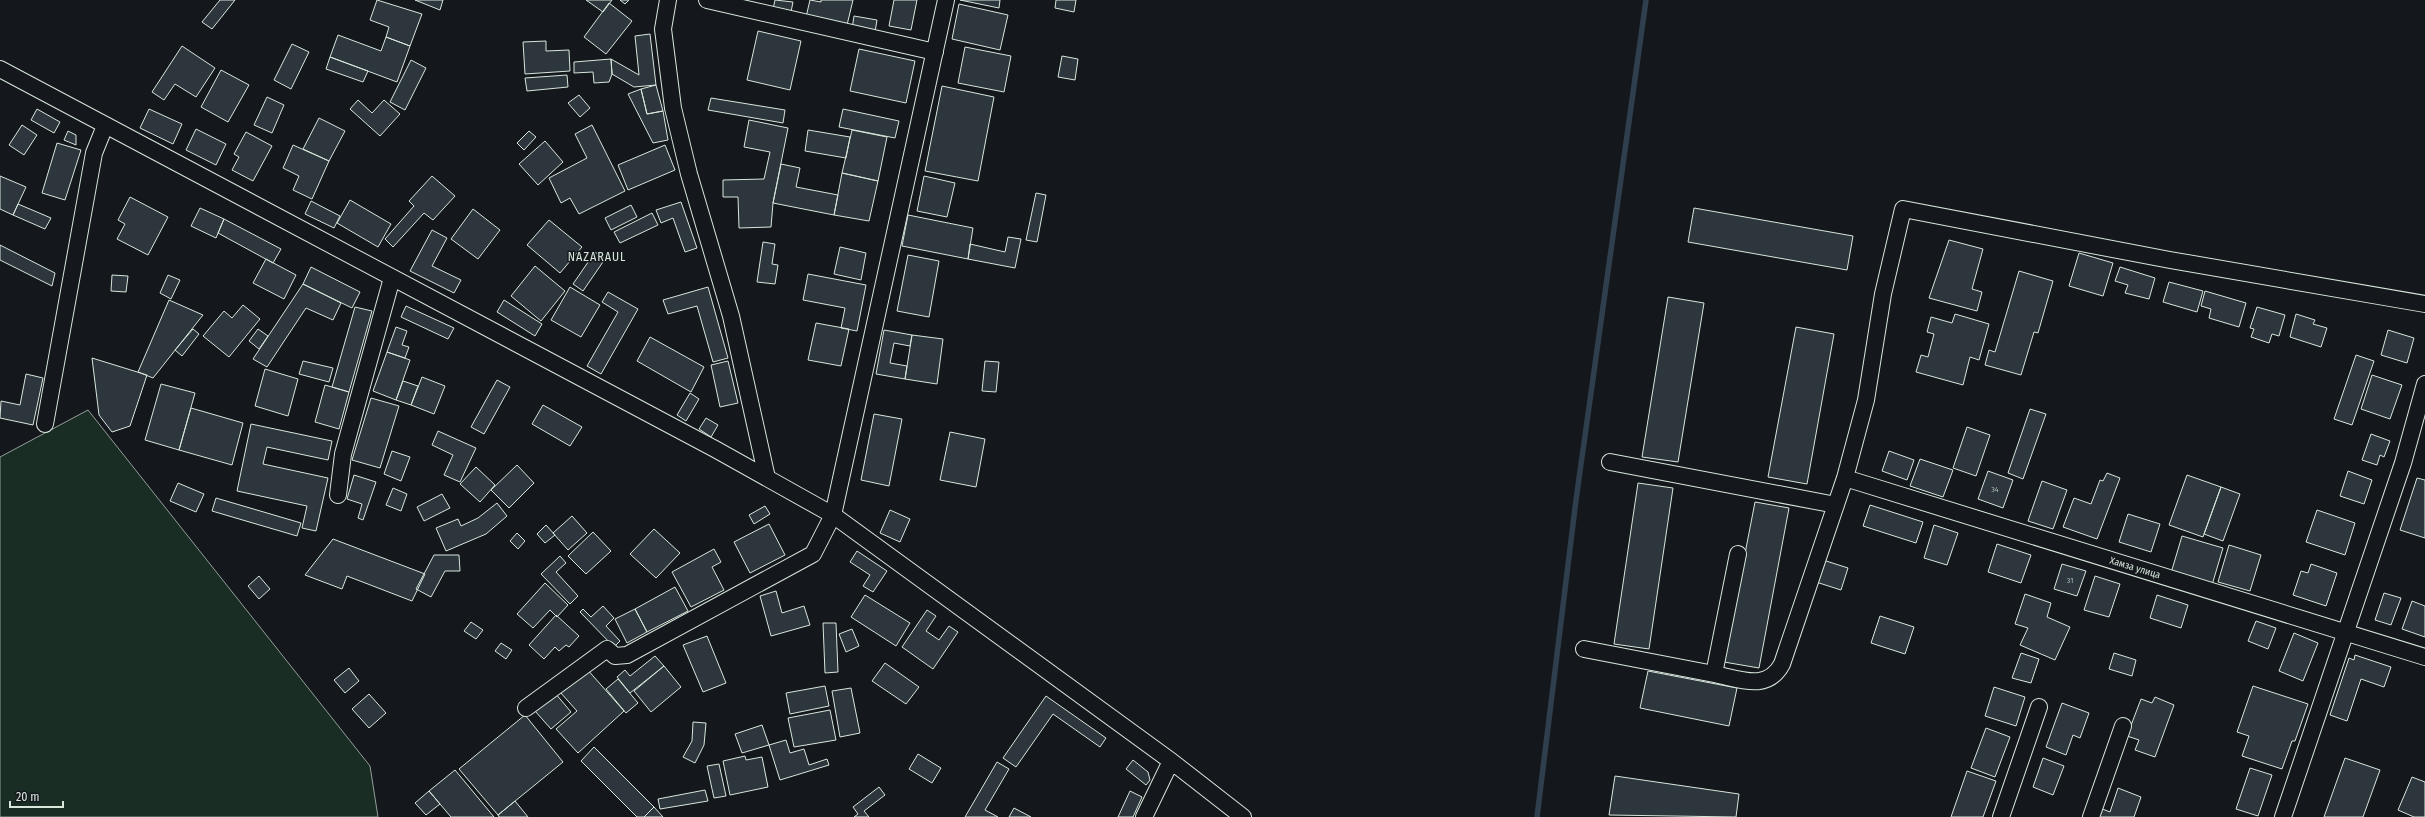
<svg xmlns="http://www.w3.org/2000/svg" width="2425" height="817" viewBox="0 0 2425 817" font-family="'Fira Sans Condensed',sans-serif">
	<rect width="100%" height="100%" fill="#14181c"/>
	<path fill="#1a2d24" stroke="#939e99" d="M88,410L370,766L378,817H0V457Z"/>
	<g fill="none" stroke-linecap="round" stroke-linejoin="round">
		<path stroke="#2f3f4d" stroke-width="5.5" d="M1537,817L1576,500L1646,0"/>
	</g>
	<path fill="#2c363c" stroke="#d8e6dc" d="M220,0H235L212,29L202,22Z
		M377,0L422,14L410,46L386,37L389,27L370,20Z
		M415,0H443L440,10Z
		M586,0H612L603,12Z
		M620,0H629L625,4Z
		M775,0L793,2L791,12L773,9Z
		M810,0L821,2V0H853L847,25L806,17Z
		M894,0H917L911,30L889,26Z
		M960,0H1000L999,8Z
		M1056,0H1076L1074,12L1055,8Z
		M609,3L632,21L606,54L584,37Z
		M959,4L1008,15L1000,50L952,39Z
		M854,16L877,20L875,32L852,29Z
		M758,31L801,41L790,90L747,80Z
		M650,34L656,85L634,87L612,74L611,59L639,75L635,36Z
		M338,35L381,51L386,37L410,46L397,82L330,57Z
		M546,41V51L569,50L570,71L525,74L523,42Z
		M292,44L309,52L291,89L274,80Z
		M182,46L215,68L196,97L175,84L164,100L152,92Z
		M965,47L1011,56L1004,92L958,83Z
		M859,49L915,61L906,103L850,91Z
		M1062,56L1078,59L1075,80L1058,77Z
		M330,57L368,71L363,82L326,69Z
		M611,59L612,74L609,82L594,83L593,72L574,73V62Z
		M411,60L426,68L405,110L390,102Z
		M221,70L249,85L228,122L201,107Z
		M567,75L568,87L527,91L525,78Z
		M656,85L663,111L647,114L641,89Z
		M942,86L994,97L978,181L925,171Z
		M641,89L647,114L663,111L668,140L653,143L628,94Z
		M579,95L590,108L580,117L568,103Z
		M267,97L284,105L272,133L254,125Z
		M711,98L785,110L783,123L708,110Z
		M358,100L372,113L384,100L400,114L380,136L350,109Z
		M37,109L60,122L54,133L31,120Z
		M149,109L182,124L173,144L140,128Z
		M843,109L899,121L895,138L839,127Z
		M319,118L345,131L329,161L303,149Z
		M749,120L788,128L773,203L771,227L739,228L738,197H723V180L764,179L770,152L744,147Z
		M22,125L37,135L24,155L9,145Z
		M592,125L625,191L579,214L570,198L561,203L549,178L587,158L575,134Z
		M196,129L226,144L216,165L186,150Z
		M808,130L850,137L846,158L805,151Z
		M852,130L887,137L878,181L842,173Z
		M68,131L76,135V145L64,140Z
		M529,131L536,137L524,150L517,143Z
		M246,132L272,146L253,181L232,170L239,157L234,154Z
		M545,141L563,162L538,185L519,164Z
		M57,143L81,150L65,200L42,193Z
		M293,145L329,161L312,199L293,190L299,176L283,168Z
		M665,145L675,170L628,190L618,165Z
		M781,164L800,168L796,187L838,195L834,215L773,203Z
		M842,173L878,181L869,221L834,215Z
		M0,176L26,187L13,215L0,209Z
		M432,176L455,196L433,220L424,213L393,247L385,239L414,206L409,201Z
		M924,176L955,183L947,217L917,211Z
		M1036,193L1046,195L1037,242L1026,240Z
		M130,197L168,217L148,255L117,239L125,224L118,220Z
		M350,200L391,224L378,247L337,223Z
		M311,201L340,216L334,228L305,214Z
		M681,202L697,248L685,252L673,218L661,223L656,210Z
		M18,204L51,218L45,229L13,215Z
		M631,205L637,217L611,230L605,218Z
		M200,208L224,219L216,238L191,226Z
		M1694,208L1853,236L1847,270L1688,242Z
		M473,209L500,230L478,259L451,239Z
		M652,213L658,225L620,243L614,232Z
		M908,215L973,228L968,259L902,246Z
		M224,219L281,249L273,263L218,233Z
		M549,220L582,247L560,273L527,245Z
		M432,230L447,238L432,266L461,280L454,293L410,271Z
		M1008,237L1021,239L1015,268L968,259L970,244L1005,252Z
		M1949,240L1983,249L1972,289L1982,292L1977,311L1929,298Z
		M763,242L775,244L772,264L778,265L775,284L757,282Z
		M0,245L55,273L52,286L0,260Z
		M840,247L866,253L861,280L834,274Z
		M595,252L605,259L583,291L573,284Z
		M2079,253L2113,263L2103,296L2069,286Z
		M908,255L939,261L929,317L897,311Z
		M266,259L296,275L284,299L253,283Z
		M535,266L565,291L541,321L511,296Z
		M311,267L360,292L352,308L303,284Z
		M2120,267L2155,278L2149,299L2125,293L2128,285L2115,281Z
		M2019,271L2053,281L2038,333L2034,332L2021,375L1985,365L1989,350L1995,352Z
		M808,274L866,285L857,331L841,328L845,308L803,300Z
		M112,275L128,276L126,292L111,291Z
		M168,275L180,280L171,299L160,293Z
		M2169,282L2203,291L2197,312L2163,302Z
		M303,284L341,303L333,320L306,308L267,367L253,359Z
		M570,287L600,305L581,337L551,320Z
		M708,287L728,358L713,362L697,306L668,314L663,300Z
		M2205,291L2246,303L2239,327L2209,318L2211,309L2201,306Z
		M608,292L638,309L601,374L587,366L618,312L602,302Z
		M1668,297L1704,303L1678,462L1642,457Z
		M169,300L203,315L153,378L138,372Z
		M504,300L542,324L535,336L497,312Z
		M243,305L260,319L229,357L203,336L224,311L232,318Z
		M406,306L454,328L448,339L401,317Z
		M355,307L372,311L349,392L332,387Z
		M2257,307L2285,315L2279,336L2272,334L2269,343L2251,337L2254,329L2250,328Z
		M1955,314L1989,324L1979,360L1970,357L1963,385L1916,372L1921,355L1928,357L1934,334L1927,332L1931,317L1952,323Z
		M2296,314L2315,320L2313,324L2327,328L2321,347L2290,337Z
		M816,323L849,329L841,366L808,360Z
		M396,327L407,331L402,345L409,347L405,358L387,352Z
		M1796,327L1834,334L1807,484L1768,477Z
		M193,329L199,334L182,356L175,350Z
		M258,329L268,336L259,349L249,341Z
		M884,330L912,335L910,346L894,343L890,363L907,366L905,379L876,374Z
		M2388,330L2414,338L2407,363L2381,355Z
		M912,335L943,339L937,384L905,379Z
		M650,337L704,367L691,392L637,361Z
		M387,352L410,360L396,400L373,391Z
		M2356,355L2374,361L2352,425L2334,419Z
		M92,358L147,375L130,426L112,432L99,415Z
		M303,361L333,368L329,382L299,374Z
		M728,361L738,403L720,407L711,365Z
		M985,361L999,362L996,392L982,391Z
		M265,369L298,379L288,416L255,406Z
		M26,374L43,378L33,425L0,418L1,401L20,405Z
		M2372,375L2402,385L2390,419L2361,409Z
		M422,377L445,386L434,414L411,405Z
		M497,380L510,387L484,434L471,427Z
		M403,381L418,386L411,405L396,400Z
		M161,384L195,393L179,450L145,440Z
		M325,385L349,392L339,429L315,422Z
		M690,393L699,399L686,421L677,415Z
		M371,398L399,406L380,468L352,460Z
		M543,405L582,427L570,446L532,424Z
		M191,408L243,423L232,465L179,450Z
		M2030,409L2046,414L2023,479L2008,473Z
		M874,414L902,419L889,486L861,480Z
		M706,418L718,425L711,437L699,429Z
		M251,424L332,441L328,460L267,447L263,464L328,478L316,531L302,528L307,506L237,491Z
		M1967,427L1990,435L1976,476L1953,468Z
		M438,431L476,448L460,482L444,475L453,455L432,445Z
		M950,432L985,439L976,487L940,480Z
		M2371,434L2390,441L2384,457L2380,455L2377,465L2362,460Z
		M392,451L410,457L401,481L384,474Z
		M1889,451L1914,460L1907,480L1882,471Z
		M1920,459L1953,470L1943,497L1910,486Z
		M517,465L534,483L509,508L491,490Z
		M476,467L495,485L480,502L460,484Z
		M1988,471L2013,480L2003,508L1978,499Z
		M2348,471L2372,480L2364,504L2340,496Z
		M2107,473L2120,478L2097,539L2063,527L2074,498L2091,504L2100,480L2103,481Z
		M354,475L376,482L363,520L358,518L362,504L347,499Z
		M2187,475L2221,487L2203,537L2169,525Z
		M2417,478L2425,480V538L2400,530Z
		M2042,481L2067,490L2053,529L2028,521Z
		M178,483L204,494L196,512L170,501Z
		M1638,483L1673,488L1649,649L1614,644Z
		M2221,487L2240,494L2223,541L2204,534Z
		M393,488L407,494L401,511L386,505Z
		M442,494L450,508L424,521L417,507Z
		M216,498L301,523L297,536L212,511Z
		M1755,502L1789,508L1759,668L1724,662Z
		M497,503L507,516L486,534L446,551L436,528L458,519L461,526L478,518Z
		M1870,505L1923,522L1916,543L1863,526Z
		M765,506L770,514L754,524L749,515Z
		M890,510L910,519L900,542L880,533Z
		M2317,510L2355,523L2345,555L2306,542Z
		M2128,514L2160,524L2151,552L2119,542Z
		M572,516L587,533L568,550L553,533Z
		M769,524L785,555L750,573L734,542Z
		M546,525L555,535L545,543L537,534Z
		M1934,525L1958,533L1947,565L1924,558Z
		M654,529L680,553L656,578L630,554Z
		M593,532L611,551L586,574L568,556Z
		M517,533L525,541L518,549L510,541Z
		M2182,536L2223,548L2212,585L2171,573Z
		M333,539L425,574L412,601L347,576L342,589L305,575Z
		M1997,544L2031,555L2021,583L1988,572Z
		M2229,545L2261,555L2250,591L2218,582Z
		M714,549L721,562L712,567L724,590L691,607L672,572Z
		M857,551L887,571L873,592L863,586L870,575L850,562Z
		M434,555H459L460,571H445L431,597L416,589Z
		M560,556L566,563L556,572L578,596L570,604L541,574Z
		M1823,560L1848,568L1841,590L1816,582Z
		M2062,564L2086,571L2077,596L2054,589Z
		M2311,564L2337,573L2326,606L2293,595L2301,571L2308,573Z
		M259,576L270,589L259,599L248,586Z
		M2095,576L2120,584L2109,617L2084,610Z
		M545,583L568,605L557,617L550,610L533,628L517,614Z
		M675,587L688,611L647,632L635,609Z
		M776,591L782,613L804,606L810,625L771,636L760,596Z
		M2384,593L2401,598L2391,625L2375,620Z
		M2025,594L2051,603L2047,617L2070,627L2055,660L2020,645L2028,628L2015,624Z
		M865,595L910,623L896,646L851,617Z
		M2157,595L2188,605L2181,628L2150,618Z
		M2412,601L2425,606V637L2402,629Z
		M603,606L614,618L606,626L620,641L614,647L580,612L583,609L591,617Z
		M635,609L647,632L627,643L615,619Z
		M927,610L936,616L926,631L939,640L949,626L958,632L933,669L902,647Z
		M556,615L579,636L569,647L566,645L559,651L555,647L544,659L529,645Z
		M1880,616L1914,627L1905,654L1871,643Z
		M2256,621L2276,628L2268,649L2248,641Z
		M471,622L483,630L476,639L464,631Z
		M823,623H836L838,672L825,673Z
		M852,629L859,646L846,652L839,634Z
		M2294,633L2318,643L2303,681L2279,671Z
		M707,636L726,683L703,692L683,645Z
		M501,643L512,650L506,659L495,651Z
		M2021,653L2039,659L2031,683L2012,678Z
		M2114,653L2136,660L2132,676L2109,669Z
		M2355,655L2391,667L2384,687L2361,679L2347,721L2330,715L2349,658L2354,660Z
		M655,656L664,666L630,693L617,677L625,670L630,676Z
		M885,663L919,687L906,704L872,681Z
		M664,666L681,687L651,712L634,691Z
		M349,668L359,681L345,693L334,680Z
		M586,668L624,711L578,753L556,729L577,711L560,692Z
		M1648,671L1737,688L1729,726L1640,708Z
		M618,679L638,703L626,713L606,689Z
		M825,686L829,706L790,714L786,693Z
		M2253,686L2308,704L2295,741H2292L2282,769L2242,756L2249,736L2237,732Z
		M1994,687L2025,697L2016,726L1985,716Z
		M851,688L860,733L840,737L832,691Z
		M555,693L571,712L551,729L535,711Z
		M369,694L386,713L369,728L352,709Z
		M1046,696L1106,738L1100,747L1053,714L1016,767L1003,758Z
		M2155,697L2174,705L2155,757L2135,750L2139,740L2127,736L2141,699L2152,703Z
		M2062,703L2089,713L2080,738L2073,735L2066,755L2046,747Z
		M830,710L836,740L794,747L788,718Z
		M525,715L563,762L498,815L459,769Z
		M693,722L706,723L704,745L695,763L683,757L692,741Z
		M762,725L769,745L742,753L735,734Z
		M1986,728L2010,737L1995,777L1971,768Z
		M786,740L790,753L804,749L809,765L827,759L829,765L780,780L769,745Z
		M594,747L654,807L644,817H637L581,761Z
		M918,754L941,768L932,783L909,769Z
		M745,756L746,760L762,757L768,787L730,795L723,761Z
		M2043,758L2064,766L2053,795L2033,787Z
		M2345,758L2380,770L2363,817H2324Z
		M1133,760L1148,772L1150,780L1146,785L1126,769Z
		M997,762L1009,769L985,810L998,817H965Z
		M719,764L726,796L714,798L707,766Z
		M2250,768L2272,775L2258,816L2236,809Z
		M455,770L494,817H451L429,791Z
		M1967,771L1996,781L1983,817H1951Z
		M1615,776L1739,794L1736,817L1609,815Z
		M2412,777L2425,782V817H2414L2398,810Z
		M879,787L885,795L864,811L869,817H854L858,814L853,807Z
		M2118,788L2141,797L2134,817H2097L2100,808L2110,812Z
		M705,790L708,801L660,809L658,799Z
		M429,791L440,804L426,815L415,803Z
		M1130,791L1142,797L1133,817H1118Z
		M515,801L528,817H499L498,815Z
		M654,807L663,817H644Z
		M1014,808L1031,817H1009Z"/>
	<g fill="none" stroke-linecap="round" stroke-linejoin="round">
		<g stroke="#d8e6dc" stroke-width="18">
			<path id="street" d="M668,0L663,29L673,108L689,174L731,316L767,478
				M707,0L935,52
				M0,69L715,449L833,515L1171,761L1243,817
				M45,424L94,153L105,126
				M1610,462L1836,505
				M1845,478L2425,657
				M338,495L343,454L392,278
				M1584,649L1714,674L1738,554
				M1714,674C1740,679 1767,692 1782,664L1845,478L1866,400L1883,294L1903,209L2170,260L2425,304
				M526,708L607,649L615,656L627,655L813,554L833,515L946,0
				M1144,817L1171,761
				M2001,817L2039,707
				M2091,817L2123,726
				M2283,817L2403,463L2425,384"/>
		</g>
		<use href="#street" stroke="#14181c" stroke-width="16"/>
	</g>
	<g text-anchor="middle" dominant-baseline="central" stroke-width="3" stroke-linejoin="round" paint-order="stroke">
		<g font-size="8" fill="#adbab4">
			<text x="1995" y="489">34</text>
			<text x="2070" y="580">31</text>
		</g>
		<g font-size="10" fill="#d8e6dc" stroke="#14181c">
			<text transform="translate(2135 568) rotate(17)">Хамза улица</text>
		</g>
		<g font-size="12" letter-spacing="1" fill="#d8e6dc" stroke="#14181c">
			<text x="597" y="257">NAZARAUL</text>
		</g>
	</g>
	<path d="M10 801v6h53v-6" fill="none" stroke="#d8e6dc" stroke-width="2"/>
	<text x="16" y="801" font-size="12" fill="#d8e6dc" stroke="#14181c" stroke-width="3" paint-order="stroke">20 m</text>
</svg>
